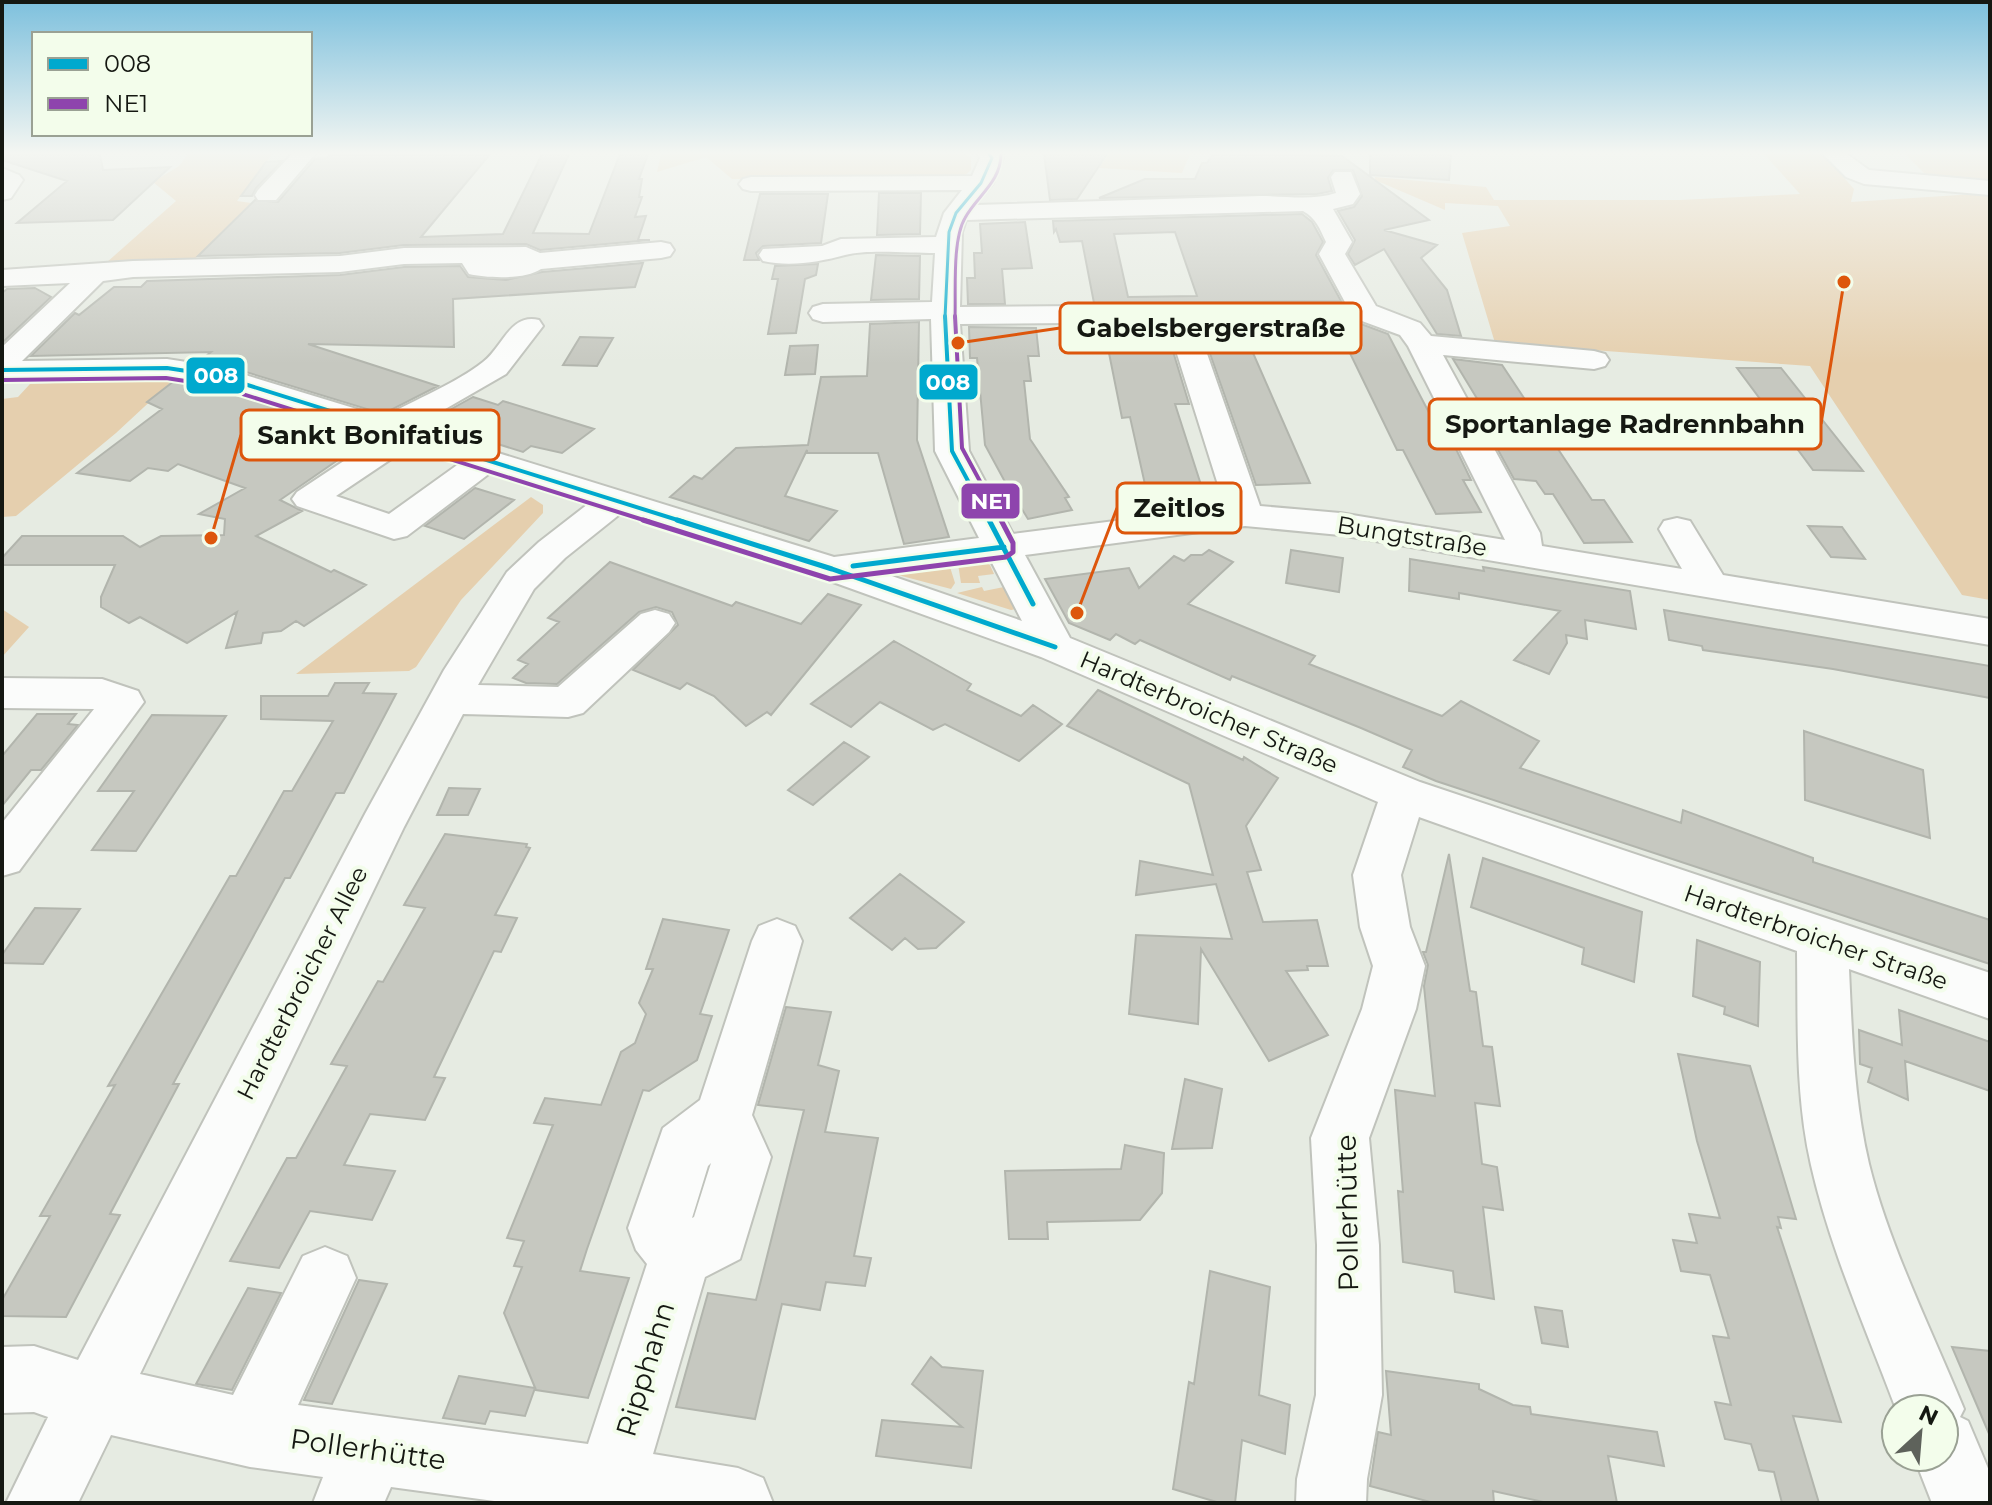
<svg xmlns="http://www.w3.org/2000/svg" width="1992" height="1505" viewBox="0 0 1992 1505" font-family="Montserrat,sans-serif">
	<rect width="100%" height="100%" fill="#e6ebe2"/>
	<path fill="#e5cfae" d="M188,154H272L237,201L251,203L192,262L106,263L176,201L153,182L179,166Z
		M661,154H965L971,157V170L962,178L732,179L706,157L657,172Z
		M1109,154H1190L1182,173L1099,168Z
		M1764,154H1823L1854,189L1851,202L1990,193V600L1962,595L1810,366L1495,343L1462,233L1510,226L1498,206L1445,203V210L1375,180V177L1486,187L1494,200H1680L1800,194Z
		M1905,154H1990V184L1931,180Z
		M129,380L171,382L116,433L16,516L2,517V399L18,397L30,384Z
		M531,497L543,505V513L461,600L416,667L409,671L296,674Z
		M984,561L990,565L994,574L978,576L980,583H961L958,564Z
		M946,566L950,567L955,583L951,589L898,575Z
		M982,587L984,591L1004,587L1016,609L1011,610L957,593Z
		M2,609L29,627L2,657Z"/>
	<path fill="#c6c8c0" stroke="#b2b5ad" stroke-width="2" fill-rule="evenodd" d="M2,154H100L103,170L170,167L113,220L17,223L67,181L2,160Z
		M490,154L421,237L503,234L542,154H569L533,233L589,234L620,154H648L639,179H642L639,197H642L635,217L646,216L638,240H650L540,250L526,244L404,245L340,253L198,256L255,200L278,202L315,159L327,158L330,155Z
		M1044,154H1107L1077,199L1050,200Z
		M1213,154L1342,156L1429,220L1384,230L1437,245L1421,258L1447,290L1461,336L1437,334L1384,249L1355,265L1348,254L1355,240L1338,211L1354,207L1362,196L1353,170H1333L1328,178L1332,191L1317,194L1099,198L1145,179H1195L1202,163H1207Z
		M1370,154H1451L1449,180L1370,175Z
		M282,161L256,188L252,196H241L266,162Z
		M879,193H921L920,234L877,235Z
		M760,194H828L821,243L763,246L756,253L759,260H744Z
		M1302,214L1312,222L1323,242L1316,255L1341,301L1094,303L1082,241L1060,242L1056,229L1054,232L1053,221ZM1175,232L1197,296L1128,297L1114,234Z
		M1025,222L1032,268L1002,269L1005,304H968L967,278H975L974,253H982L980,224Z
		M876,255L920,256L919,299L871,300Z
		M643,263L635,287L453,299L454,347L308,344L438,386L383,414L220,364L200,361L211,352L31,356L75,313L79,315L114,287H141L147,281L340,275L404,267L460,266L468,277L506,280L542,272Z
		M818,264L816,275L805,279L796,333L768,334L778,279H772L775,266Z
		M35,288L51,297L2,343V293L7,289Z
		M919,322L917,440L949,537L904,544L878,453H807V450L785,496L837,511L809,541L670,497L694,476L702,479L736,448L808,445L821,377L867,376L870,324Z
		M1361,324L1388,334L1448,449H1456L1471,480H1463L1481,512L1436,514L1403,450H1397L1347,347L1277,349L1278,352L1253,353L1310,483L1256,485L1200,325Z
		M1165,325L1189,404H1175L1202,488L1175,489L1177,497L1148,498L1130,417L1122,418L1109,353H1096L1090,327Z
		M969,327L1036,328L1039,356H1028L1031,381H1024L1030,439L1069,497L1065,498L1072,510L1028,519L1004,480L985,445L977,358H970Z
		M580,337L613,338L597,366L563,365Z
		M818,345L815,374L785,375L790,346Z
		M1453,359L1502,365L1592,500H1604L1632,542L1584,543L1553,494H1545L1536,481L1514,479L1497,448H1507Z
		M1737,368H1781L1863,471L1813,470Z
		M174,381L213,387L371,437L280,500L302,511L256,536L331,572L334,570L366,585L304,626L296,621L281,631L263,633L261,643L226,648L237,612L187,643L140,617L129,623L101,607V597L115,565H2V558L22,536H123L140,547L161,536L224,535L225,519L199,514L245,488L178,464L168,471L148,468L130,481L77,473L162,409L147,402Z
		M473,397L498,405L503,401L594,429L562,453L531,446L523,452L428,422Z
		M475,488L514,500L464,539L425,526Z
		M1808,526L1842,527L1865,559L1831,557Z
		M1209,550L1233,562L1188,604L1315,656L1309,664L1442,716L1461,701L1539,741L1520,768L1681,823L1683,810L1813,858V862L1990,920V964L1436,781L1403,767L1412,750L1361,728L1232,676L1230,680L1140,640L1135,644L1116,634L1110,640L1069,623L1045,579L1129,568L1139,588L1174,556L1184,561L1191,555H1202Z
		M1291,550L1343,558L1339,592L1286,583Z
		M1410,559L1484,571L1483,567L1630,591L1636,629L1585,620L1587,639L1566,635L1567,643L1549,674L1514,660L1560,611L1459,593V599L1409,591Z
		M610,562L732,606L736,602L801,624L828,594L861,605L771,715L767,712L746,726L714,696L687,683L680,689L633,670L678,625L672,612L656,607L639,612L557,684L526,683L513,678L528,664L518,660L559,622L548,618Z
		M1664,610L1990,666V698L1833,669L1703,650L1702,646L1669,640Z
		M894,641L971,684L967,690L1021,716L1033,705L1062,724L1019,761L945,724L933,730L880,702L851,727L811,704Z
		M335,683H369L363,693L396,694L344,793H336L290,878H285L173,1084H179L110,1214L120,1215L66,1317L2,1316V1300L50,1216H40L115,1085L108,1086L230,876H236L284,791H292L333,721L261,719V696H328Z
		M1098,690L1243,760L1244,757L1278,778L1246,826L1261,870L1247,872L1263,922L1317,920L1328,966H1307L1308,970L1286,971L1328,1035L1269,1061L1201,949L1198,1024L1129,1014L1136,935L1232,939L1216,884L1136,895L1140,861L1213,875L1189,784L1067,726Z
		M37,714H76L68,724L78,725L41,770H31L2,806V756Z
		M152,715L226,716L136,851L92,850L134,791H98Z
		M1804,731L1923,770L1930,838L1805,800Z
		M844,742L869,757L813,805L788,790Z
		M449,788L480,789L468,815H437Z
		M445,834L527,844L526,847L530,848L495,915L517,918L501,952L494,951L434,1077L445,1078L425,1120L370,1114L344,1165L395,1171L372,1220L310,1211L279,1268L230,1261L287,1158H296L347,1066L331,1064L378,981L383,982L425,908L404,905Z
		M1449,854L1470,991L1476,992L1483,1046L1492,1047L1500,1106L1475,1103L1482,1164L1497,1167L1503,1210L1483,1207L1494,1299L1455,1292L1453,1271L1403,1262L1398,1191L1403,1192L1395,1090L1435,1096L1424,986L1428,965L1423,952H1426Z
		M1483,858L1642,912L1634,982L1582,964L1584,948L1471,907Z
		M900,874L964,922L936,948L918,949L905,938L892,950L850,918Z
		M35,908L80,909L43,964L2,963V955Z
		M663,919L729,930L700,1014L712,1016L697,1060L649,1091L643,1090L587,1249L580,1271L629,1278L588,1398L536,1390L504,1313L522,1267L514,1266L524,1241L507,1238L553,1125L534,1123L545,1098L601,1105L621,1052L635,1043L646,1014L639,1003L653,969H646Z
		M1697,940L1760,962L1758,1026L1724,1014L1725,1007L1693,996Z
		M786,1007L831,1012L818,1065L839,1071L825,1132L878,1138L854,1256L871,1258L865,1286L826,1282L820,1310L782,1304L755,1419L676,1407L708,1293L756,1300L804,1110L758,1105Z
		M1899,1010L1990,1042V1091L1905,1061L1908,1100L1868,1082L1872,1068L1860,1064L1859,1030L1902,1045Z
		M1678,1054L1750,1066L1796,1219L1778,1217L1781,1228L1777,1227L1841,1422L1793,1416L1819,1503H1782L1774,1472L1759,1470L1751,1444L1725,1439L1715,1402L1731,1405L1713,1336L1729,1338L1710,1275L1681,1271L1673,1240L1697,1243L1689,1214L1720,1218L1697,1141Z
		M1185,1079L1222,1089L1212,1148L1172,1149Z
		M1125,1145L1164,1153L1162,1193L1140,1220L1047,1222L1048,1239H1009L1005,1171L1121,1169Z
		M1210,1271L1270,1287L1259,1395L1290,1405L1285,1454L1242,1440L1235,1503H1220L1173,1489L1189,1382L1194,1384Z
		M359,1280L387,1284L332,1404L304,1400Z
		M248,1288L281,1293L232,1390L196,1384Z
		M1535,1307L1562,1311L1568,1347L1542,1343Z
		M1952,1347L1990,1351V1436Z
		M931,1357L942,1367L983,1371L971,1468L876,1456L882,1420L962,1427L912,1384Z
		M1386,1371L1479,1384V1389L1513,1405L1530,1407L1531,1414L1657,1432L1664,1466L1608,1456L1617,1503H1548L1493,1491L1494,1503H1434L1370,1486L1378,1432L1391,1435Z
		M459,1376L535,1388L525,1416L490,1411L485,1424L443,1418Z"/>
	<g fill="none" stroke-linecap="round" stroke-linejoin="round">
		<g stroke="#c0c3bc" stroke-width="4">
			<path id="minor" d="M292,154H315L276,200H258L255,195L258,190Z
				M978,154H1000L1003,158L993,183L975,205L1260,196C1286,196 1312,201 1336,193L1331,177L1335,172H1351L1360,194L1353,204L1333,209L1352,242L1345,254L1376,306L1420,323L1431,336L1594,351L1605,354L1609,360L1605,366L1594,369L1443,355L1540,533L1542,546L1682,569L1659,529L1664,521L1677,518L1690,521L1723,575L1990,619V645L1340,535L1245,526L1025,555L1070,638L1420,782L1990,973V1019L1849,969C1852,1035 1854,1100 1869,1164C1889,1245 1932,1331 1964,1409L1960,1417L1968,1421L1990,1473V1503H1932L1914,1457H1944V1409H1896C1866,1329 1830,1249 1811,1165C1795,1095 1798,1022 1797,951L1419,817L1401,875L1410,927L1425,966L1416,1009L1369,1138L1379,1245L1382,1395L1367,1479L1366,1503H1296L1297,1479L1316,1395L1317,1245L1311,1138L1362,1009L1373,966L1360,927L1353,875L1378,802L1041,657L819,577L620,514L565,558L534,589L478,685L558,687L641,614L655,610L669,614L675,623L669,632L583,713L568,717L463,714L404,827L140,1374L233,1395L303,1256L325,1247L347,1256L356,1278L298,1405L588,1444L647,1264L636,1250L628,1228L663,1128L700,1100L752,941L759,926L777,919L795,926L802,941L752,1115L771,1157L740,1259L705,1277L653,1454L738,1468L763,1478L773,1503H509L391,1487L384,1503H313L323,1477L250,1467L111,1435L78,1503H6L48,1417L34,1412L2,1413V1347L34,1346L78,1360L365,814L444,670L507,572L539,542L588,504L490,473L407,536L394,539L297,506L292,499L297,492L380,437L214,384L167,377L2,379V347L70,283L2,286V270L133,261L340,256L404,248L526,247L540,253L661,242L670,244L674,250L670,256L661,258L541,269C525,280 487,278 469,274L462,263L404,264L340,272L133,277L103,281L22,361L167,359L219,367L383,417C413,401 458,382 483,362C503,347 510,313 539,320L543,326L506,374L414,427L834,557L979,538L935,451L931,319L823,322L813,319L809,313L813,307L823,304L932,302L935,253C911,253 866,249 845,255C819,262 790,267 763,261L759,255L763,249L822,246L841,239L936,237L944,213L962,190L751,191L743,189L739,184L743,179L751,177L972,176L980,158ZM1303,211C1316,218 1320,229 1326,242L1319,254L1346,304L960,307L962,232L966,220ZM1362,321L1400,335L1408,346L1505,540L1340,513L1260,506L1196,322ZM1167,322L1225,507L1013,534L969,451L960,324ZM409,447L460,463L389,514L336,496ZM990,559L1022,621L883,573ZM711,1163L694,1217L692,1218L708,1166Z
				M1823,154H1847L1869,170L1990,181V195L1864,184L1846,177Z
				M2,168L19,175L23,180L11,198L2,200Z
				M2,678L102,679L138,691L144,702L19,871L2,876V823L94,709L2,708Z"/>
		</g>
		<use href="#minor" fill="#fbfcfb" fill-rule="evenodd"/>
		<g stroke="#f3fdeb" stroke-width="6">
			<path id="bus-1-far2" d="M945,318L949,232L956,213L981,183L992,158L989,154"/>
		</g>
		<g stroke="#f3fdeb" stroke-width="8">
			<path id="bus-1-far1" d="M945,316L952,451L990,522
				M2,370L167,368L219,376L684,522"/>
		</g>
		<g stroke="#f3fdeb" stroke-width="10">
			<path id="bus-1" d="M677,520L832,569L1055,647
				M989,520L1033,604
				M853,566L1004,547"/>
		</g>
		<g stroke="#f3fdeb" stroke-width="6">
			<path id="bus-2-far2" d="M955,318C956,292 952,240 965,218C977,196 1001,182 1001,154"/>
		</g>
		<g stroke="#f3fdeb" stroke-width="8">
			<path id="bus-2-far1" d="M955,316L962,448L1002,522
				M2,380L166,378L217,386L650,522"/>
		</g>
		<g stroke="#f3fdeb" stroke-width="10">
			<path id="bus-2" d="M643,520L830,579L1006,557L1013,552V543L1001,520"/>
		</g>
		<use href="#bus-1-far2" stroke="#00a9ce" stroke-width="3"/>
		<use href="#bus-1-far1" stroke="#00a9ce" stroke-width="4"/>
		<use href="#bus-1" stroke="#00a9ce" stroke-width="5"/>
		<use href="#bus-2-far2" stroke="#8e44ad" stroke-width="3"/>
		<use href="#bus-2-far1" stroke="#8e44ad" stroke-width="4"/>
		<use href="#bus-2" stroke="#8e44ad" stroke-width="5"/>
	</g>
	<linearGradient id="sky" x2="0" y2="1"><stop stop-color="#7dc0dd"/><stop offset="0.42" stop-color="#f4f6f2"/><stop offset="1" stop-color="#f4f6f2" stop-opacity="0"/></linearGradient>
	<rect width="1992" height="364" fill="url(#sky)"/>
	<g text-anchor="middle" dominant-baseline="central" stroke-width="8" stroke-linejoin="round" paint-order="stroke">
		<g font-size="24" fill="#151812" stroke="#f3fdeb">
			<text transform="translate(1412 536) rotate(9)">Bungtstraße</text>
			<text transform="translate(1209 712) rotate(23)">Hardterbroicher Straße</text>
			<text transform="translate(1816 937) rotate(19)">Hardterbroicher Straße</text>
			<text transform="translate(302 983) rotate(-63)">Hardterbroicher Allee</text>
		</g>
		<g font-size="28" fill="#151812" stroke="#f3fdeb">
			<text transform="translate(1347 1213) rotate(-91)">Pollerhütte</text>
			<text transform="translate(645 1369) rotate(-73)">Ripphahn</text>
			<text transform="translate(368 1449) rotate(8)">Pollerhütte</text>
		</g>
	</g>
	<path fill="none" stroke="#dd560c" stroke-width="3" d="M958 343L1060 328M1844 282L1821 424M211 538L241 435M1077 613L1117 508"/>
	<g fill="#dd560c" stroke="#f3fdeb" stroke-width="3">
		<circle cx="958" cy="343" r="8"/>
		<circle cx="1844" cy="282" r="8"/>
		<circle cx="211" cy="538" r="8"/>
		<circle cx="1077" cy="613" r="8"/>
	</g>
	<g fill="#f3fdeb" stroke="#dd560c" stroke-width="3">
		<rect x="1060" y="303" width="301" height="50" rx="8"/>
		<rect x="1429" y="399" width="392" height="50" rx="8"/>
		<rect x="241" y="410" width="258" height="50" rx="8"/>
		<rect x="1117" y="483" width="124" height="50" rx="8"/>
	</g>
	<g font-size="26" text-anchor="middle" font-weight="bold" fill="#151812">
		<text x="1211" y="337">Gabelsbergerstraße</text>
		<text x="1625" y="433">Sportanlage Radrennbahn</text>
		<text x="370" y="444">Sankt Bonifatius</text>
		<text x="1179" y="517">Zeitlos</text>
	</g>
	<g stroke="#f3fdeb" stroke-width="3">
		<rect x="185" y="356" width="61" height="39" rx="8" fill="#00a9ce"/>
		<rect x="918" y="363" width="61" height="38" rx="8" fill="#00a9ce"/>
		<rect x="960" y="482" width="61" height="38" rx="8" fill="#8e44ad"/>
	</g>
	<g font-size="22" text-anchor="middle" font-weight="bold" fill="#fff">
		<text x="216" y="383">008</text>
		<text x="948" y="390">008</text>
		<text x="991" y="509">NE1</text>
	</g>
	<rect width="1992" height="1505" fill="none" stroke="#151812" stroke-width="8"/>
	<rect x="32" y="32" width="280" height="104" fill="#f3fdeb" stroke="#9aa194" stroke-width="2"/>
	<rect x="48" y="58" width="40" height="12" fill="#00a9ce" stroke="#9aa194" stroke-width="2"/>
	<text x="104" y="72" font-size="24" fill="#151812">008</text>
	<rect x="48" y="98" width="40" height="12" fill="#8e44ad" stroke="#9aa194" stroke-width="2"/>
	<text x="104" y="112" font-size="24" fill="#151812">NE1</text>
	<g transform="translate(1920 1433) rotate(26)"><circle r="38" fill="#f3fdeb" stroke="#9aa194" stroke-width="2"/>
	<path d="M0-6L14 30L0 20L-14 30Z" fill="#5e625b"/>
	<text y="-12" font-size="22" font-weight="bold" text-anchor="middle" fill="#151812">N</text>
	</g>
</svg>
